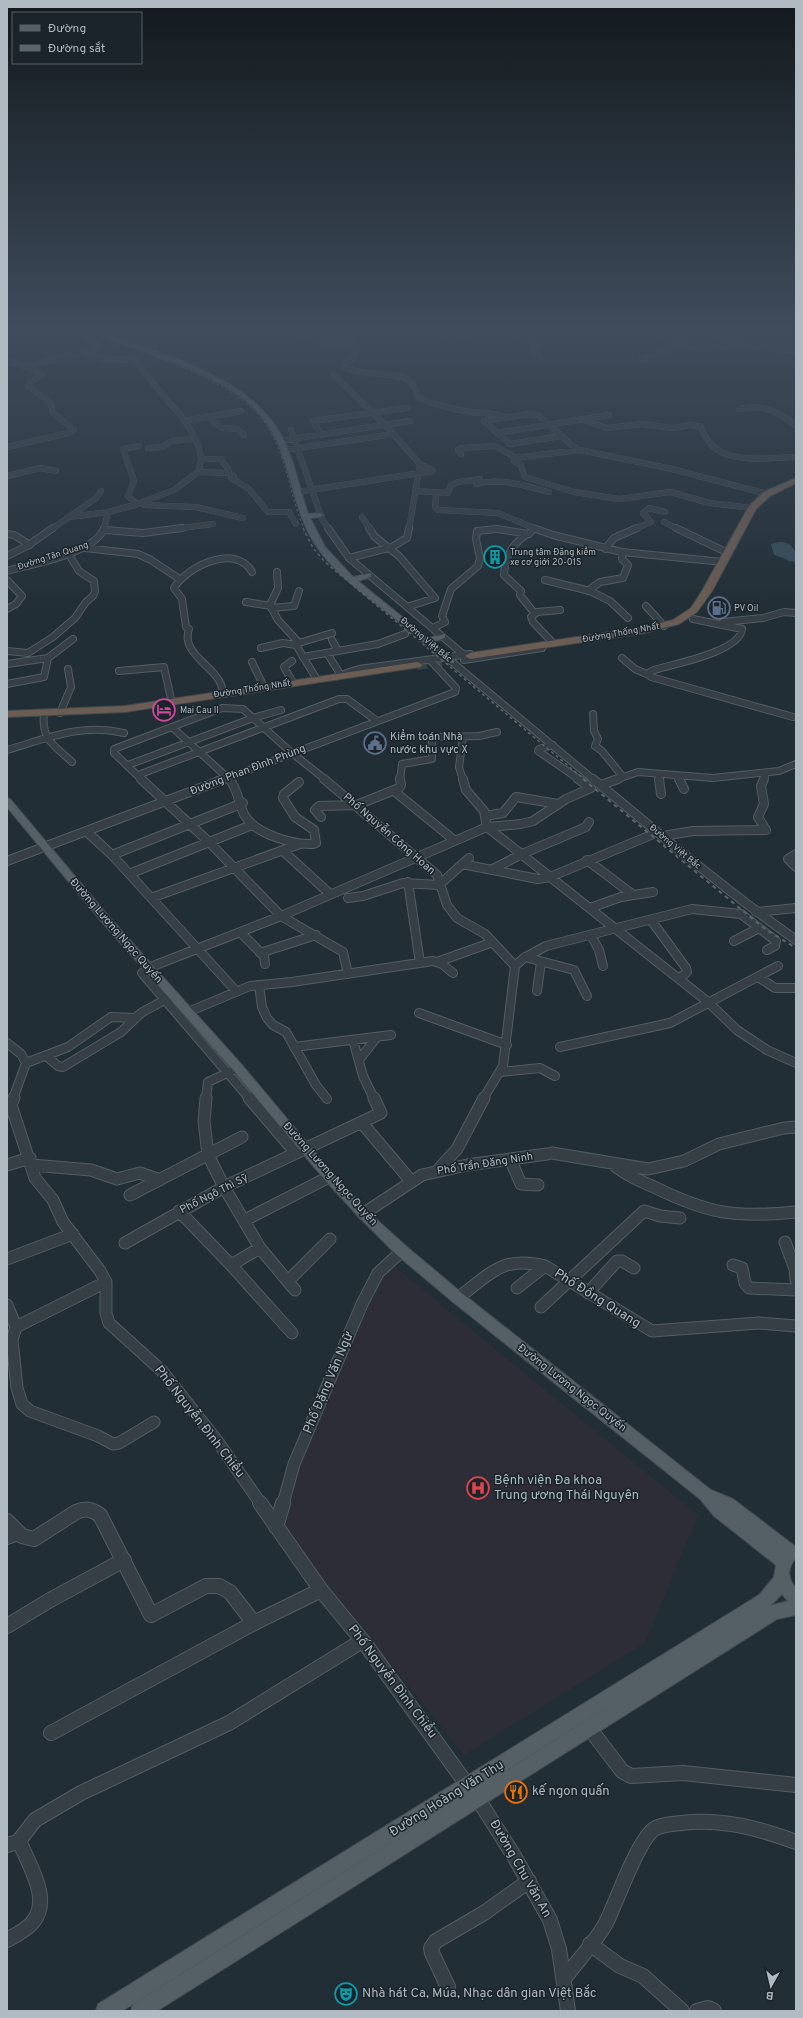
<svg xmlns="http://www.w3.org/2000/svg" width="803" height="2018" viewBox="0 0 803 2018" font-family="Overpass,sans-serif">
	<rect width="100%" height="100%" fill="#222e35"/>
	<path fill="#2d2d37" d="M394,1266L698,1515L645,1643L464,1755L280,1526L300,1460L378,1281Z"/>
	<path fill="#384d5a" d="M779,542C793,542 796,550 796,562L788,561L786,559L774,555L771,544Z"/>
	<g fill="none" stroke-linecap="round" stroke-linejoin="round">
		<path stroke="#37434a" stroke-width="10" stroke-dasharray="10 5" stroke-linecap="butt" d="M417,665L472,657"/>
		<g stroke="#535d63" stroke-width="6">
			<path id="minor-far4" d="M75,331L85,335L99,347L88,352
				M338,331L351,340L357,350L352,359L344,364V367C362,378 404,369 413,385C415,388 417,393 418,397C435,405 451,409 470,412C482,414 493,412 504,417
				M509,331L518,337L540,345L532,349L539,353L541,358
				M652,331L688,345L705,349L738,344L796,351
				M712,331L740,344
				M305,337L320,338L331,343L351,340
				M449,339L480,331
				M645,360L642,358L675,346L686,345
				M7,361L28,367L80,352H88L89,355L107,359L135,360L154,347
				M334,375L385,425L420,464L409,529
				M739,409C763,403 777,412 796,425
				M207,416L222,428L237,429L244,435
				M580,419L607,428L642,424L672,428L691,425L701,427C714,468 763,458 796,457
				M184,421L241,411
				M291,430L322,519L329,529
				M497,433L609,415
				M321,434L313,421L407,408
				M561,436L510,444L484,421L529,414L538,415L576,449
				M279,441L410,421
				M7,447L69,433L74,430L53,413L51,404L28,386L29,383L42,375L28,367
				M148,448L162,447L172,441L195,439
				M284,450L394,434
				M461,454L458,450L461,448L495,446L513,456L514,461L521,465L525,477L574,492L619,499L670,492L710,503L752,508
				M514,458L580,450L672,469L767,494
				M201,459H220L228,468L229,473L234,476L231,478L249,489L268,512H289L296,524
				M198,472L229,473
				M7,476L40,468L56,471
				M476,484C501,477 525,486 549,492
				M415,491L448,493L451,485L458,482L480,479
				M297,492L433,471L420,464
				M436,496L435,507L438,510L498,513L536,529
				M137,504L128,496L134,481L123,449L139,446
				M144,505L196,507L243,518
				M70,517L108,512
				M362,517L370,529
				M664,522L678,529
				M52,529L96,498L101,491
				M104,529L108,512L135,505L174,490L198,472C199,468 201,463 201,459C201,443 182,414 170,404L135,360
				M174,529L213,524
				M635,529L651,522L643,513L649,508L665,512"/>
		</g>
		<g stroke="#535d63" stroke-width="8">
			<path id="minor-far3" d="M328,528L349,558L469,659
				M369,528L375,537L399,556L435,598L407,607
				M533,528L553,535L622,552L723,562
				M676,528L728,553
				M105,530L143,533L182,528
				M531,532C513,542 505,555 504,575L521,591L520,595L535,614
				M7,534L14,535L30,545
				M85,548L138,554L151,560L178,578
				M605,549L614,538L637,528
				M7,556L27,546L53,528
				M349,558L392,547L407,538L409,528
				M7,571C31,564 95,554 104,528
				M277,572L278,588L270,605L278,620L299,643L296,645L316,678
				M7,580L22,596L16,604L7,609
				M545,580L590,591L610,601L628,618
				M588,591L600,582L623,578L628,565L622,559V552
				M246,602L271,606
				M646,606L664,626
				M271,608L294,606L299,591
				M693,619L742,629C740,652 673,664 654,670L650,672L649,675L651,677L793,717
				M723,622L763,618L784,612L796,613
				M433,628L445,622L442,616L451,589L478,566L480,558L476,539L477,531L497,529L529,534
				M332,640L338,651
				M552,642L533,622L531,617L537,612L560,610
				M299,643L332,633
				M261,648L283,643L296,645
				M7,651L28,653L53,637L75,618L86,602L93,596L95,591L94,581L79,571L68,553
				M327,653L340,674
				M303,657L378,644L405,634
				M622,658L635,669L649,675
				M464,660L542,648
				M292,661L284,667L292,681
				M451,661L594,780
				M252,662L263,685
				M7,664L48,658
				M119,671L164,667L171,699
				M346,673L359,669L470,654
				M7,684L44,677L48,658L73,639
				M223,691C222,687 221,683 218,679C208,663 181,651 189,629L186,627L182,599L174,588C187,566 236,543 252,572
				M60,713L71,687L68,669
				M44,714C41,740 55,746 72,762
				M593,714L594,731L598,739L595,746L602,751L623,777
				M172,727L230,780
				M553,745L539,749L538,751L580,780
				M7,750C48,738 81,723 124,733
				M128,765L253,718L281,710
				M659,774V780
				M138,775L339,699H347L377,721
				M677,776L679,780
				M142,780L114,753V749L222,708L243,709L292,753L326,780
				M222,780L455,692L456,688L430,660
				M400,780L402,764L432,759V740L436,737L479,736L497,732
				M463,780L459,767L463,737
				M615,780L638,772L713,778L779,771L796,764
				M763,780L766,773"/>
		</g>
		<g stroke="#535d63" stroke-width="10">
			<path id="minor-far2" d="M141,779L209,842L281,916L343,952L348,974
				M229,779C239,790 238,804 245,816C256,834 293,845 313,844L316,843L314,830L295,817L283,798L284,794L299,782
				M324,779L437,875L447,905L457,918L485,934L515,966L503,1066L483,1099
				M463,779L466,790L484,811L487,827L521,824L533,821L566,799L591,788L578,779
				M593,779C660,834 725,890 796,940
				M659,779L661,794
				M679,779L684,789
				M601,785L618,779
				M394,791L454,840
				M485,816L503,813L516,797L558,804
				M321,817L315,810L319,806L357,805L399,788L401,785L400,779
				M86,831L112,855L236,991
				M663,836L693,831L766,830L758,817L764,804L761,786L764,779
				M283,851L330,894
				M796,854L788,859L796,867
				M112,855L243,803
				M587,860L632,894
				M7,861L224,779
				M462,864L538,879L550,877L651,835
				M491,870L522,854L586,827L589,822
				M129,874L252,825
				M408,882L420,963
				M151,898L300,844
				M348,898L363,896L403,883L439,885L469,858
				M590,908L621,897L653,892
				M756,912L796,908
				M651,920L686,968L687,972L679,979
				M240,932L264,956L265,964
				M591,935L599,950L603,966
				M734,941L759,928
				M260,953L316,935
				M525,957L574,970L587,996
				M437,962L493,942
				M515,966L524,958L546,946L692,909L741,914L776,941L775,946L767,950
				M148,968L281,916L487,827L708,1002L737,1030L767,1050L796,1063
				M142,973L250,1099
				M758,977L775,988H796
				M259,985L262,1007L267,1018L273,1025L286,1032L316,1085L327,1099
				M537,991L541,962
				M188,1012L250,986L292,982L433,961L442,964L453,973
				M419,1013L507,1045
				M353,1040L363,1076L374,1099
				M7,1043L21,1054L26,1063L13,1099
				M294,1047L391,1035
				M560,1047L670,1023L778,966
				M46,1056L58,1066L63,1067L121,1032L141,1013L168,998
				M359,1060L377,1037
				M26,1063L68,1047L111,1017L136,1018
				M500,1072L540,1068L555,1076
				M206,1099L208,1082L238,1068"/>
		</g>
		<g stroke="#535d63" stroke-width="13">
			<path id="minor-far1" d="M14,1098L11,1105L35,1178L53,1200L63,1222L100,1271L106,1282V1313L109,1323L162,1371L218,1442L261,1504
				M206,1098L204,1121L208,1155L224,1187L260,1248L295,1290
				M249,1098L296,1153
				M362,1123L411,1181
				M552,1153L648,1169L684,1161L719,1144L784,1128L796,1127
				M510,1159L521,1184L538,1185
				M7,1165L30,1158
				M32,1165L91,1170L117,1179L140,1173L160,1180
				M614,1165C626,1175 640,1181 654,1187C709,1214 735,1218 796,1212
				M437,1171L457,1149L484,1098
				M130,1195L242,1137
				M179,1211L231,1265L292,1333
				M363,1214L422,1175L467,1165L547,1154
				M245,1220L329,1177
				M785,1242L795,1269L796,1280
				M125,1243L224,1187L381,1113L374,1098
				M7,1259L73,1234
				M231,1265L260,1248
				M733,1265L742,1268L745,1283L749,1288L796,1290
				M288,1281L330,1239
				M517,1288L545,1266
				M588,1293L617,1261H622L634,1268
				M458,1298C490,1274 502,1255 545,1266L652,1331L759,1323L796,1326
				M7,1305L16,1327L12,1340L17,1388L22,1404L30,1411L98,1436L113,1444L119,1443L154,1422
				M541,1307L644,1211L660,1216L680,1218
				M16,1327L106,1282
				M283,1504L294,1464L362,1304L378,1273L402,1251"/>
		</g>
		<g stroke="#535d63" stroke-width="16">
			<path id="minor" d="M260,1503L321,1590L366,1645L468,1786
				M7,1521L22,1536L34,1539L76,1512C86,1508 91,1509 100,1515L151,1615L206,1586H219L230,1592L254,1623
				M276,1527L283,1503
				M7,1537L18,1533
				M7,1626L50,1600L124,1560
				M590,1729L622,1771L631,1776L683,1773L796,1785
				M51,1733L254,1623L321,1590
				M478,1799L514,1856L550,1920L559,1949L568,2011
				M18,1842L35,1820L81,1793L229,1723L362,1641
				M7,1845L18,1842L21,1845C30,1867 52,1901 32,1923C26,1930 16,1935 7,1940
				M590,1944L620,1966L643,1976L682,2011
				M564,1979C577,1961 595,1943 606,1923C617,1901 637,1842 654,1829C662,1824 672,1824 681,1823C721,1818 758,1828 796,1842
				M448,1987L432,1953L431,1948L436,1941L484,1913L529,1881
				M697,2011L708,2008L714,2011"/>
		</g>
		<g stroke="#424b52" stroke-width="2">
			<path id="major" d="M91,331H99C159,354 246,374 280,433C294,458 299,487 308,514L320,513L324,515L320,517L310,518L325,547L353,577L371,573V577L358,581L428,638L445,634V638L432,642L454,659V663H448C426,645 405,626 383,609C357,588 329,569 312,539C288,498 291,443 254,408C222,377 174,363 133,348C120,343 102,339 91,331Z
				M7,798L10,799L110,918L242,1065L333,1174L367,1211L407,1247L463,1294L711,1490L733,1499L796,1547V1557L791,1565L789,1573L791,1581L796,1588V1615L777,1619L157,2011H131L133,2004L662,1673L122,2011H96L98,2004L759,1595L774,1577L776,1565L714,1516L700,1499L453,1302L397,1255L359,1217L325,1180L234,1071L102,922L7,807ZM782,1594L788,1601L769,1606L771,1605Z"/>
		</g>
		<g stroke="#404a50" stroke-width="2">
			<path id="highway" d="M796,478V483L770,496L756,509L712,591L697,612L679,624L644,633L470,659L465,656L470,653L644,627L673,620L691,608L702,591L749,506L764,492Z
				M417,662L420,663L422,665L420,667L125,712L7,717V711L125,706Z"/>
		</g>
		<use href="#minor-far4" stroke="#363f46" stroke-width="5.5"/>
		<use href="#minor-far3" stroke="#363f46" stroke-width="6"/>
		<use href="#minor-far2" stroke="#363f46" stroke-width="8"/>
		<use href="#minor-far1" stroke="#363f46" stroke-width="11"/>
		<use href="#minor" stroke="#363f46" stroke-width="14"/>
		<use href="#major" fill="#545f66" fill-rule="evenodd"/>
		<use href="#highway" fill="#6b5d53" fill-rule="evenodd"/>
		<path stroke="#5a666e" stroke-width="1" stroke-dasharray="2.5 2.5" stroke-linecap="butt" d="M87,331C140,352 236,378 267,426C287,457 290,496 304,529"/>
		<path stroke="#5a666e" stroke-width="1.5" stroke-dasharray="3 3" stroke-linecap="butt" d="M303,528L313,548L325,562L585,780"/>
		<path stroke="#5a666e" stroke-width="2" stroke-dasharray="4 4" stroke-linecap="butt" d="M583,779L765,929L796,948"/>
	</g>
	<linearGradient id="sky" x2="0" y2="1"><stop stop-color="#13191d"/><stop offset="0.54" stop-color="#3e4c5c"/><stop offset="1" stop-color="#3e4c5c" stop-opacity="0"/></linearGradient>
	<rect width="803" height="613" fill="url(#sky)"/>
	<defs>
		<g id="building-ring" transform="scale(1.15)"><circle r="9.5" fill="#1b242a" stroke="#0f9aa8" stroke-width="1.5"/><path d="M-4-6H4V6H1V3H-1V6H-4ZM-2.5-4.3h1.7v1.8h-1.7ZM.8-4.3h1.7v1.8H.8ZM-2.5-1h1.7V.8h-1.7ZM.8-1h1.7V.8H.8Z" fill="#0f9aa8"/></g>
		<g id="fuel-ring" transform="scale(1.15)"><circle r="9.5" fill="#1b242a" stroke="#5c6f8a" stroke-width="1.5"/><path d="M-5.5-6h7V0h2V4h1.3V-2.5L3-4.5l.8-.8L6-3V5H2.5V1h-1V6h-7ZM-4.2-4.7v3.2H.2V-4.7Z" fill="#5c6f8a"/></g>
		<g id="hotel-ring" transform="scale(1.15)"><circle r="9.5" fill="#1b242a" stroke="#d1479c" stroke-width="1.5"/><path d="M-6-4.5h1.5V1H6V5H4.5V3h-9V5H-6ZM-4 0a1.8 1.8 0 1 1 3.6 0ZM.5 0V-2.5h3Q6-2.5 6 0Z" fill="#d1479c"/></g>
		<g id="civic-ring" transform="scale(1.15)"><circle r="9.5" fill="#1b242a" stroke="#5c6f8a" stroke-width="1.5"/><path d="M-.6-6.5H3V-4.5H.6V-3L4-1V1h2V6H-6V1h2V-1L-.6-3ZM-1.2 2.5V6h2.4V2.5Z" fill="#5c6f8a"/></g>
		<g id="hospital-ring" transform="scale(1.15)"><circle r="9.5" fill="#1b242a" stroke="#e0444e" stroke-width="1.5"/><path d="M-5-5h3v3.5h4V-5h3V5h-3V1.5h-4V5h-3Z" fill="#e0444e"/></g>
		<g id="restaurant-ring" transform="scale(1.15)"><circle r="9.5" fill="#1b242a" stroke="#e8710a" stroke-width="1.5"/><path d="M-5-6h1v4h1v-4h1v4h1v-4h1v5L-1.5 .5V6h-2V.5L-5-1ZM5-6V6H3V1.5H1.5Q1.5-4 5-6Z" fill="#e8710a"/></g>
		<g id="theatre-ring" transform="scale(1.15)"><circle r="9.5" fill="#1b242a" stroke="#0f9aa8" stroke-width="1.5"/><path d="M-5-5.5Q0-4 5-5.5V0Q5 5 0 6Q-5 5-5 0ZM-3.3-2.5H-1v1.5H-3.3ZM1-2.5H3.3v1.5H1ZM-2.8 1Q0 5.5 2.8 1Z" fill="#0f9aa8"/></g>
	</defs>
	<g fill-rule="evenodd">
		<use href="#building-ring" x="495" y="557"/>
		<use href="#fuel-ring" x="719" y="608"/>
		<use href="#hotel-ring" x="164" y="710"/>
		<use href="#civic-ring" x="375" y="743"/>
		<use href="#hospital-ring" x="478" y="1488"/>
		<use href="#restaurant-ring" x="516" y="1792"/>
		<use href="#theatre-ring" x="346" y="1994"/>
	</g>
	<g text-anchor="middle" dominant-baseline="central" stroke-width="3" stroke-linejoin="round" paint-order="stroke">
		<g font-size="9" fill="#b0bac2" stroke="#1b242a" text-anchor="start">
			<text x="510" y="552">Trung tâm Đăng kiểm<tspan x="510" dy="10">xe cơ giới 20-01S</tspan></text>
			<text x="734" y="608">PV Oil</text>
			<text x="180" y="710">Mai Cau II</text>
		</g>
		<g font-size="9" fill="#b0bac2" stroke="#1b242a">
			<text transform="translate(53 556) rotate(-18)">Đường Tân Quang</text>
			<text transform="translate(621 633) rotate(-10)">Đường Thống Nhất</text>
			<text transform="translate(426 640) rotate(40)">Đường Việt Bắc</text>
			<text transform="translate(252 689) rotate(-9)">Đường Thống Nhất</text>
			<text transform="translate(675 847) rotate(40)">Đường Việt Bắc</text>
		</g>
		<g font-size="11" fill="#b0bac2" stroke="#1b242a" text-anchor="start">
			<text x="390" y="737">Kiểm toán Nhà<tspan x="390" dy="13">nước khu vực X</tspan></text>
		</g>
		<g font-size="11" fill="#b0bac2" stroke="#1b242a">
			<text transform="translate(248 770) rotate(-21)">Đường Phan Đình Phùng</text>
			<text transform="translate(389 834) rotate(41)">Phố Nguyễn Công Hoan</text>
			<text transform="translate(116 931) rotate(49)">Đường Lương Ngọc Quyến</text>
			<text transform="translate(485 1164) rotate(-9)">Phố Trần Đăng Ninh</text>
			<text transform="translate(330 1174) rotate(48)">Đường Lương Ngọc Quyến</text>
			<text transform="translate(214 1194) rotate(-27)">Phố Ngô Thì Sỹ</text>
			<text transform="translate(572 1388) rotate(38)">Đường Lương Ngọc Quyến</text>
		</g>
		<g font-size="13" fill="#b0bac2" stroke="#1b242a">
			<text transform="translate(597 1299) rotate(32)">Phố Đồng Quang</text>
			<text transform="translate(329 1383) rotate(-67)">Phố Đặng Văn Ngữ</text>
			<text transform="translate(199 1422) rotate(52)">Phố Nguyễn Đình Chiểu</text>
			<text transform="translate(392 1682) rotate(53)">Phố Nguyễn Đình Chiểu</text>
			<text transform="translate(447 1799) rotate(-32)">Đường Hoàng Văn Thụ</text>
			<text transform="translate(520 1869) rotate(60)">Đường Chu Văn An</text>
		</g>
		<g font-size="13" fill="#b0bac2" stroke="#1b242a" text-anchor="start">
			<text x="494" y="1481">Bệnh viện Đa khoa<tspan x="494" dy="15">Trung ương Thái Nguyên</tspan></text>
			<text x="532" y="1792">kế ngon quấn</text>
			<text x="362" y="1994">Nhà hát Ca, Múa, Nhạc dân gian Việt Bắc</text>
		</g>
	</g>
	<rect width="803" height="2018" fill="none" stroke="#b0bac2" stroke-width="16"/>
	<rect x="12" y="12" width="130" height="52" fill="#1b242a" stroke="#576067"/>
	<rect x="20" y="25" width="20" height="6" fill="#545f66" stroke="#576067"/>
	<text x="48" y="32" font-size="12" fill="#b0bac2">Đường</text>
	<rect x="20" y="45" width="20" height="6" fill="#5a666e" stroke="#576067"/>
	<text x="48" y="52" font-size="12" fill="#b0bac2">Đường sắt</text>
	<g transform="translate(771 1986) rotate(188)" stroke="#1b242a" stroke-width="3" paint-order="stroke">
	<path d="M0-3L7 15L0 10L-7 15Z" fill="#b0bac2"/>
	<text y="-6" font-size="11" font-weight="bold" text-anchor="middle" fill="#b0bac2">B</text>
	</g>
</svg>
